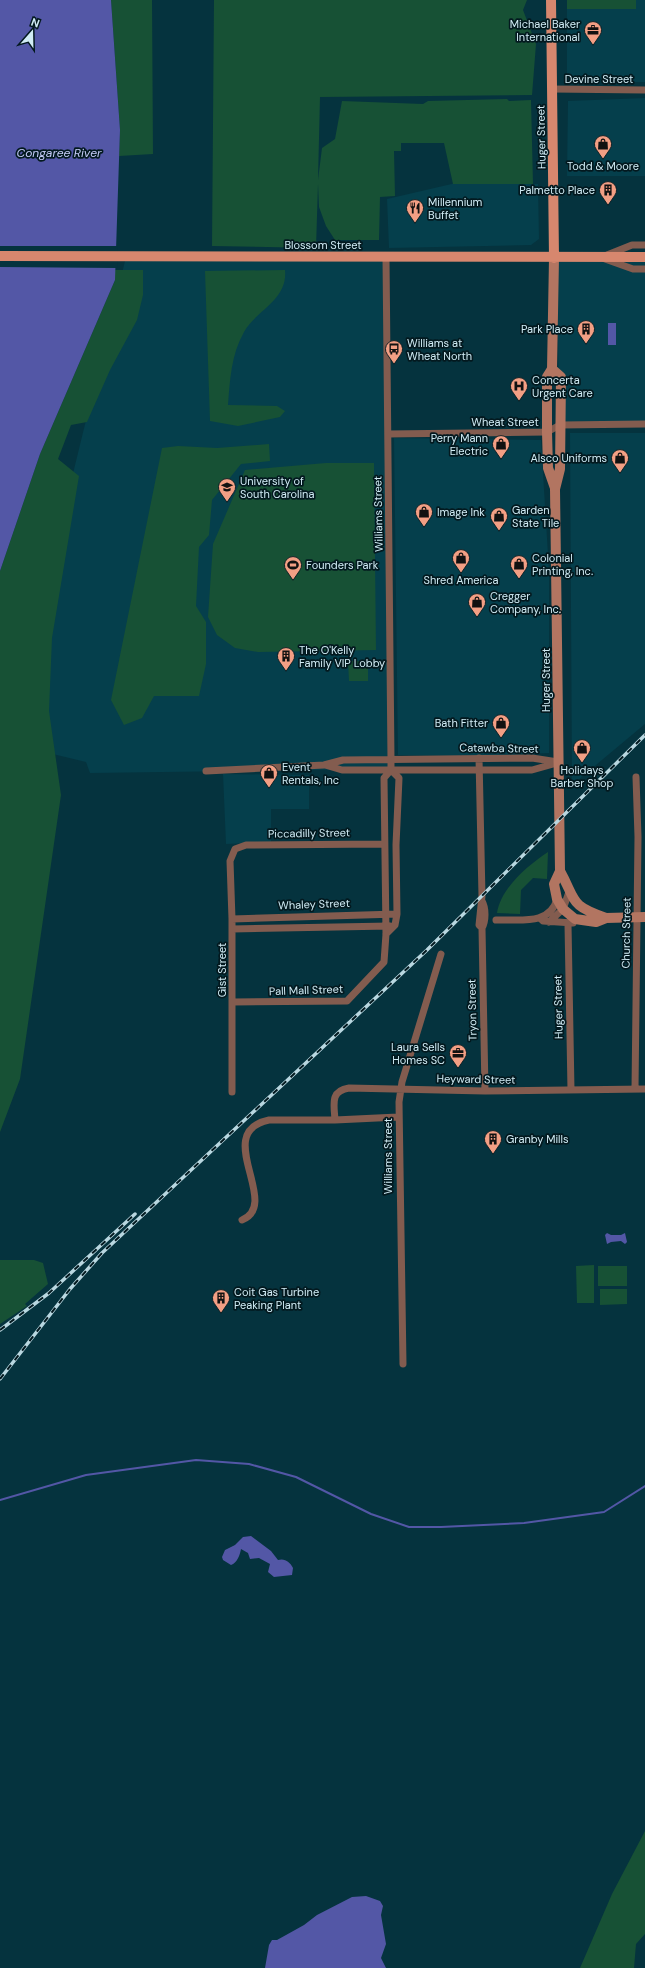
<svg xmlns="http://www.w3.org/2000/svg" width="645" height="1968" viewBox="0 0 645 1968" font-family="'DM Sans',sans-serif">
	<rect width="100%" height="100%" fill="#05333e"/>
	<path fill="#053f4c" d="M636,0H645V82H572L567,76V9H636Z
		M645,98V176H567L568,101Z
		M456,183L538,184L539,239L531,245L389,248L387,199Z
		M645,256V421L559,422L557,257Z
		M384,257L392,769L90,773L86,762L7,743L125,261Z
		M570,433H645V724L572,785Z
		M394,438L541,440L549,571V753L476,756L398,755Z
		M223,774L309,775V809H271V842L226,844Z"/>
	<path fill="#175135" d="M111,0H152L153,154L119,156L120,130Z
		M214,0H527L523,10L536,44L532,95L320,97L318,180L322,148L335,139L342,101L423,104L428,101L507,99L509,101L531,100L533,184H453L444,143H401V151H394L395,196L380,197L379,240H335L326,226L319,207L318,184L316,248L212,246Z
		M567,0H636V9H567Z
		M115,270H143V295L137,320L110,370L87,422L71,425L58,459L79,476L52,638L49,711L61,795L20,1079L0,1132V571L40,454L115,280Z
		M285,270C288,300 256,310 244,332C231,355 230,380 228,405L277,406L285,411L280,417L238,426L210,421L205,271Z
		M269,444L270,461L241,464L212,500L209,535L199,547L196,606L206,622V664L199,696H154L142,718L124,725L111,700L162,448L178,446L217,448Z
		M326,463H374L376,650L258,652L235,648L217,635L208,617L213,544L245,470Z
		M348,661H368V681H349Z
		M548,852L547,879L533,878L521,890L520,914L497,913C501,888 527,866 548,852Z
		M0,1260H34L43,1263L48,1284L25,1304L27,1306L0,1324Z
		M594,1265V1303H577L576,1266Z
		M598,1266H627V1286H598Z
		M600,1289H627V1304L600,1305Z
		M645,1831V1934L636,1944L634,1968H580L612,1894Z"/>
	<path fill="#5357a6" d="M0,0H111L120,130L115,280L40,454L0,571Z
		M608,323H616V345H608Z
		M607,1233L611,1235H621L625,1233L627,1242L625,1244L621,1241L611,1242L607,1244L605,1235Z
		M251,1536L271,1551L278,1560C285,1558 290,1562 293,1568L292,1575L274,1577L268,1572L270,1564L259,1558L250,1559L248,1553L241,1549C240,1555 237,1563 231,1565L223,1560L222,1557L225,1550L235,1545L243,1537Z
		M366,1896L380,1901L383,1906L381,1915L386,1944L381,1958L386,1968H265L269,1945L272,1940H277L304,1925L317,1915L352,1897Z"/>
	<path fill="#05333e" d="M0,246H118L117,268L0,267Z"/>
	<g fill="none" stroke-linecap="round" stroke-linejoin="round">
		<path stroke="#5357a6" stroke-width="2" d="M0,1500L86,1475L196,1460L249,1464L296,1477L371,1514L409,1527H441L524,1523L604,1512L645,1486"/>
		<path stroke="#835c4f" stroke-width="7" d="M552,89L645,90
			M607,255L632,245H645
			M386,258L391,759V770L399,778L396,845L397,914L395,925L386,934
			M605,259L633,269H645
			M388,434L547,432L560,425L645,424
			M479,758L482,896L479,925L482,928
			M325,765L342,770H532L557,763
			M206,771L324,765L343,760L532,758L558,762
			M482,901C486,908 486,921 482,928L485,1091
			M540,918L543,921L573,923
			M232,919L397,914
			M496,920C519,919 550,926 557,899
			M549,922L563,909L569,892
			M568,924L571,1090
			M232,929L390,926
			M233,1002L347,1001L384,962L386,934L384,778L391,770
			M635,1089L638,837L636,777
			M232,1092V919L230,861L235,849L246,845L384,844
			M335,1120C334,1104 330,1091 349,1088L485,1091L645,1089
			M242,1220C282,1204 211,1132 269,1120H335L398,1117
			M403,1364L399,1102L402,1082L441,954"/>
		<path stroke="#b27561" stroke-width="10" d="M554,258L552,369L547,377V432L548,468L555,488
			M552,369L561,377L560,469L555,489L560,871L554,884L557,899L563,909L575,919L596,922L606,918L645,917
			M560,871C577,902 569,905 606,918"/>
		<path stroke="#d7876e" stroke-width="10" d="M551,0L554,258
			M0,256L645,257"/>
		<g stroke="#b9d7e0" stroke-width="3.5">
			<path id="rail" d="M0,1330L49,1293L135,1214
				M0,1379L70,1289L102,1253L427,950L645,735"/>
		</g>
		<use href="#rail" stroke="#03191f" stroke-width="2" stroke-dasharray="6" stroke-linecap="butt"/>
	</g>
	<defs>
		<g id="office-pin" transform="scale(0.9)"><path d="M0 17L-7.5 6A9.5 9.5 0 1 1 7.5 6Z" fill="#f39f84" stroke="#03191f"/><path d="M-6-3h4V-5.5h4V-3h4V5H-6ZM-1-4.5V-3h2v-1.5ZM-6 0V1H6V0Z" fill="#111"/></g>
		<g id="shop-pin" transform="scale(0.9)"><path d="M0 17L-7.5 6A9.5 9.5 0 1 1 7.5 6Z" fill="#f39f84" stroke="#03191f"/><path d="M-5-2.5h2.3a2.7 3.5 0 0 1 5.4 0H5L5.5 6h-11ZM-1.5-2.5h3a1.5 2.3 0 0 0-3 0Z" fill="#111"/></g>
		<g id="building-pin" transform="scale(0.9)"><path d="M0 17L-7.5 6A9.5 9.5 0 1 1 7.5 6Z" fill="#f39f84" stroke="#03191f"/><path d="M-4-6H4V6H1V3H-1V6H-4ZM-2.5-4.3h1.7v1.8h-1.7ZM.8-4.3h1.7v1.8H.8ZM-2.5-1h1.7V.8h-1.7ZM.8-1h1.7V.8H.8Z" fill="#111"/></g>
		<g id="restaurant-pin" transform="scale(0.9)"><path d="M0 17L-7.5 6A9.5 9.5 0 1 1 7.5 6Z" fill="#f39f84" stroke="#03191f"/><path d="M-5-6h1v4h1v-4h1v4h1v-4h1v5L-1.5 .5V6h-2V.5L-5-1ZM5-6V6H3V1.5H1.5Q1.5-4 5-6Z" fill="#111"/></g>
		<g id="bus-pin" transform="scale(0.9)"><path d="M0 17L-7.5 6A9.5 9.5 0 1 1 7.5 6Z" fill="#f39f84" stroke="#03191f"/><path d="M-5-6H5V4H4V6H2V4H-2V6H-4V4H-5ZM-3.5-4V0h7V-4ZM-3.5 1.2v1.5H-2V1.2ZM2 1.2v1.5H3.5V1.2Z" fill="#111"/></g>
		<g id="hospital-pin" transform="scale(0.9)"><path d="M0 17L-7.5 6A9.5 9.5 0 1 1 7.5 6Z" fill="#f39f84" stroke="#03191f"/><path d="M-5-5h3v3.5h4V-5h3V5h-3V1.5h-4V5h-3Z" fill="#111"/></g>
		<g id="university-pin" transform="scale(0.9)"><path d="M0 17L-7.5 6A9.5 9.5 0 1 1 7.5 6Z" fill="#f39f84" stroke="#03191f"/><path d="M0-5L7-2L0 1L-7-2ZM-4 1L0 2.5L4 1V4Q0 6-4 4Z" fill="#111"/></g>
		<g id="stadium-pin" transform="scale(0.9)"><path d="M0 17L-7.5 6A9.5 9.5 0 1 1 7.5 6Z" fill="#f39f84" stroke="#03191f"/><path d="M0-5a6.5 5 0 1 0 0 10a6.5 5 0 1 0 0-10ZM-3.5-1.8h7v3.6h-7Z" fill="#111"/></g>
	</defs>
	<g fill-rule="evenodd">
		<use href="#office-pin" x="593" y="30"/>
		<use href="#shop-pin" x="603" y="144"/>
		<use href="#building-pin" x="608" y="190"/>
		<use href="#restaurant-pin" x="415" y="208"/>
		<use href="#building-pin" x="586" y="329"/>
		<use href="#bus-pin" x="394" y="349"/>
		<use href="#hospital-pin" x="519" y="386"/>
		<use href="#shop-pin" x="501" y="444"/>
		<use href="#shop-pin" x="620" y="458"/>
		<use href="#university-pin" x="227" y="487"/>
		<use href="#shop-pin" x="424" y="512"/>
		<use href="#shop-pin" x="499" y="516"/>
		<use href="#shop-pin" x="461" y="558"/>
		<use href="#shop-pin" x="519" y="564"/>
		<use href="#stadium-pin" x="293" y="565"/>
		<use href="#shop-pin" x="477" y="602"/>
		<use href="#building-pin" x="286" y="656"/>
		<use href="#shop-pin" x="501" y="723"/>
		<use href="#shop-pin" x="582" y="748"/>
		<use href="#shop-pin" x="269" y="773"/>
		<use href="#office-pin" x="458" y="1053"/>
		<use href="#building-pin" x="493" y="1139"/>
		<use href="#building-pin" x="221" y="1298"/>
	</g>
	<g text-anchor="middle" dominant-baseline="central" stroke-width="3.5" stroke-linejoin="round" paint-order="stroke">
		<g font-size="11" fill="#d1ecf5" stroke="#03191f" text-anchor="start">
			<text x="580" y="24" text-anchor="end">Michael Baker<tspan x="580" dy="13">International</tspan></text>
			<text x="603" y="166" text-anchor="middle">Todd &amp; Moore</text>
			<text x="595" y="190" text-anchor="end">Palmetto Place</text>
			<text x="428" y="202">Millennium<tspan x="428" dy="13">Buffet</tspan></text>
			<text x="573" y="329" text-anchor="end">Park Place</text>
			<text x="407" y="343">Williams at<tspan x="407" dy="13">Wheat North</tspan></text>
			<text x="532" y="380">Concerta<tspan x="532" dy="13">Urgent Care</tspan></text>
			<text x="488" y="438" text-anchor="end">Perry Mann<tspan x="488" dy="13">Electric</tspan></text>
			<text x="607" y="458" text-anchor="end">Alsco Uniforms</text>
			<text x="240" y="481">University of<tspan x="240" dy="13">South Carolina</tspan></text>
			<text x="512" y="510">Garden<tspan x="512" dy="13">State Tile</tspan></text>
			<text x="437" y="512">Image Ink</text>
			<text x="532" y="558">Colonial<tspan x="532" dy="13">Printing, Inc.</tspan></text>
			<text x="306" y="565">Founders Park</text>
			<text x="461" y="580" text-anchor="middle">Shred America</text>
			<text x="490" y="596">Cregger<tspan x="490" dy="13">Company, Inc.</tspan></text>
			<text x="299" y="650">The O'Kelly<tspan x="299" dy="13">Family VIP Lobby</tspan></text>
			<text x="488" y="723" text-anchor="end">Bath Fitter</text>
			<text x="282" y="767">Event<tspan x="282" dy="13">Rentals, Inc</tspan></text>
			<text x="582" y="770" text-anchor="middle">Holidays<tspan x="582" dy="13">Barber Shop</tspan></text>
			<text x="445" y="1047" text-anchor="end">Laura Sells<tspan x="445" dy="13">Homes SC</tspan></text>
			<text x="506" y="1139">Granby Mills</text>
			<text x="234" y="1292">Coit Gas Turbine<tspan x="234" dy="13">Peaking Plant</tspan></text>
		</g>
		<g font-size="11" fill="#d1ecf5" stroke="#03191f">
			<text x="599" y="79">Devine Street</text>
			<text transform="translate(541 137) rotate(-91)">Huger Street</text>
			<text x="323" y="245">Blossom Street</text>
			<text x="505" y="422">Wheat Street</text>
			<text transform="translate(378 514) rotate(-91)">Williams Street</text>
			<text transform="translate(546 680) rotate(-90)">Huger Street</text>
			<text transform="translate(499 748) rotate(1)">Catawba Street</text>
			<text transform="translate(309 833) rotate(-1)">Piccadilly Street</text>
			<text transform="translate(314 904) rotate(-2)">Whaley Street</text>
			<text transform="translate(626 933) rotate(-89)">Church Street</text>
			<text transform="translate(222 970) rotate(-90)">Gist Street</text>
			<text transform="translate(306 990) rotate(-2)">Pall Mall Street</text>
			<text transform="translate(558 1007) rotate(-91)">Huger Street</text>
			<text transform="translate(472 1010) rotate(-91)">Tryon Street</text>
			<text transform="translate(476 1079) rotate(1)">Heyward Street</text>
			<text transform="translate(388 1156) rotate(-90)">Williams Street</text>
		</g>
		<g font-size="12" font-style="italic" fill="#c4cbf6" stroke="#03191f">
			<text x="59" y="153">Congaree River</text>
		</g>
	</g>
	<g transform="translate(32 32) rotate(20)" stroke="#03191f" stroke-width="3" paint-order="stroke">
	<path d="M0-3L7 15L0 10L-7 15Z" fill="#d1ecf5"/>
	<text y="-6" font-size="11" font-weight="bold" text-anchor="middle" fill="#d1ecf5">N</text>
	</g>
</svg>
